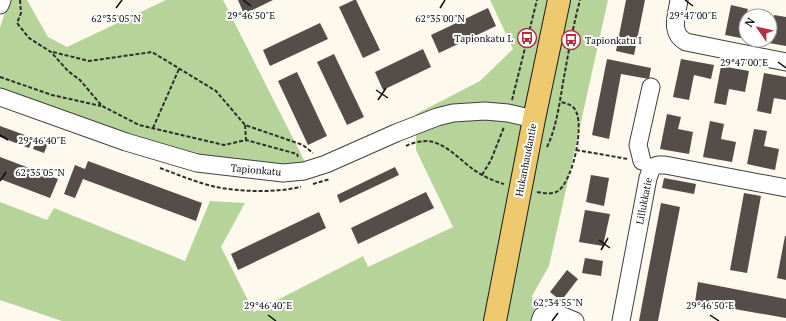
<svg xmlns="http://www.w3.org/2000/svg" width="786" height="321" viewBox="0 0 786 321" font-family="'PT Serif',serif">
	<rect width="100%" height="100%" fill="#fdf9ec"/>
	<path fill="#b6d49a" d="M9,0H27L48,37L67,47L166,0H223L305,162L287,166L229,160L176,150L0,90V28Z
		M490,0H608L549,266L532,296L537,321H62L0,300V202L47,220L54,208L185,261L210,201L245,203L221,247L254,312L363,256L368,267L453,227L416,150V114L480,81L513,49Z"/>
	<path fill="#544d49" d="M238,0H273L244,14Z
		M354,0H356L380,50L363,58L339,7Z
		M626,0H645L634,55L616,51Z
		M731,5L748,9L746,16V39L725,35Z
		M488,8L496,26L439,53L431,35Z
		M774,15L786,17V46L769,43Z
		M320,23L328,39L270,66L263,50Z
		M423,49L431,67L383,90L375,72Z
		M334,54L364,117L347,125L317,62Z
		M607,59L651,68L649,79L621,74L609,139L592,135Z
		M681,59L714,65L711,79L694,75L689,100L673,97Z
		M721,66L749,71L745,92L729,89L726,105L714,103Z
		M297,72L327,136L308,145L278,81Z
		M764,73L786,77V100L774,98L771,114L757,111Z
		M667,114L681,117L678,129L693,132L689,154L660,149Z
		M710,121L724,124L721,139L736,142L732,162L703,157Z
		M0,126L33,138L29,148L0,137Z
		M754,129L767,131L764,146L779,149L775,170L747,164Z
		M37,139L48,143L44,153L33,149Z
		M0,157L58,179L50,198L0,179Z
		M88,161L202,203L196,221L83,179L75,198L64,194L75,165L85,169Z
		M395,167L399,175L340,203L337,195Z
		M591,175L609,178L604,206L586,202Z
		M664,178L696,184L694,194L662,188Z
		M426,192L434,208L358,244L351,228Z
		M744,193L761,196L747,273L730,270Z
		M661,203L680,207L658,321H639Z
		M585,210L610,214L603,246L579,242Z
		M319,212L326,228L238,270L231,254Z
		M785,236H786V280L777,278Z
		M585,258L603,261L601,276L582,273Z
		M567,270L578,279L561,301L550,292Z
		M698,282L786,299V318L695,302Z"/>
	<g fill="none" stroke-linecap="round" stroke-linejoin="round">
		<g stroke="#3f3f3f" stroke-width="19">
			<path id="minor" d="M679,0C677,15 669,33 686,42L786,62
				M0,5L2,0
				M0,97L126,142L197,163L283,173L304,171L326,164L396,133L437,117L453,113L485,111L508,113L534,119
				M642,161L638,145L651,87
				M540,321L542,316L556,313L575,321
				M621,321L648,178L652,167L658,165H665L786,188"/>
		</g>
		<g stroke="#1d1d1d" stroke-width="24">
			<path id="major" d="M495,321L534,119L559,0"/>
		</g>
		<path stroke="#2e2e2e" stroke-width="2" stroke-dasharray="4 2" stroke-linecap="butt" d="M20,0L21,13L17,23L29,38L51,52L68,71L80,80L102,106L139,125L224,145L246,140L297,154L298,157
			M53,52L89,61L152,52L216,91L245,125L303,145L313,153
			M0,77L52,95L101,106
			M512,100L537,0
			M245,125L246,140
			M153,128L179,69
			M406,146C412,143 420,141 427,141C445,142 460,160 474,170C483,176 493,181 504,184
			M547,147C558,124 560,97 565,72C569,48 574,23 580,0
			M576,150L628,159
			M160,168C182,176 204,186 228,189C252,192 277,192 301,187
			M482,175L491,160L504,127
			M313,184L330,179
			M537,192C544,193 552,195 558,191C573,181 586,122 574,108C570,104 565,103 560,102"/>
		<use href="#minor" stroke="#fff" stroke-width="17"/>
		<use href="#major" stroke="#edc86d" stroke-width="22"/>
	</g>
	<path fill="none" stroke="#0c0c0c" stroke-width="1.5" d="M243,0L251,6M685,0L693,6M116,8L122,0M440,8L445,0M778,62L786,68M376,90L388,98M378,100L386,88M0,135L8,140M0,181L6,172M599,240L610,248M601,250L608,238M268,315L276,321M710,315L719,321M552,321L558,313"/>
	<defs>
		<g id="bus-ring" transform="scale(1)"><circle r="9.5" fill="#fff" stroke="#b0303b" stroke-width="1.5"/><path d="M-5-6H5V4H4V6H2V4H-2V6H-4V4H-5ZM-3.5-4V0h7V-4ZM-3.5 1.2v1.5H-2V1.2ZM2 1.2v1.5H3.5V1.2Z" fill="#b0303b"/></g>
	</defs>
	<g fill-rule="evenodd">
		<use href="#bus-ring" x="527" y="38"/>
		<use href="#bus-ring" x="571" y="40"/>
	</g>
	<g text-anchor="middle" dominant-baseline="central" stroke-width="4" stroke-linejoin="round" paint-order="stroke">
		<g font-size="10" fill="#0c0c0c" stroke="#fff" text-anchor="end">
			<text x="513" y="38">Tapionkatu L</text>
			<text x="585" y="40" text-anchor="start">Tapionkatu I</text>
		</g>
		<g font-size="10" fill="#0c0c0c" stroke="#fff">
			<text transform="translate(526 160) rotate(-79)">Hukanhaudantie</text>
			<text transform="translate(256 170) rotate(5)">Tapionkatu</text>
			<text transform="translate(644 201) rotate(-79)">Lillukkatie</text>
		</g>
	</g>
	<g font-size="10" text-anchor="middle" fill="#0c0c0c" stroke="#fff" stroke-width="4" stroke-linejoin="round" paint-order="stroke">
		<text x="251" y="19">29°46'50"E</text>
		<text x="693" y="19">29°47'00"E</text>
		<text x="116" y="22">62°35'05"N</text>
		<text x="440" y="22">62°35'00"N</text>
		<text x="744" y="66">29°47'00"E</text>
		<text x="42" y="144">29°46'40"E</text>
		<text x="40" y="176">62°35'05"N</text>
		<text x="558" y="306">62°34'55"N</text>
		<text x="268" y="309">29°46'40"E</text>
		<text x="710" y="309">29°46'50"E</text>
	</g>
	<g transform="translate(758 28) rotate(304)"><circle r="19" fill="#ffffff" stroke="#9e9e9e"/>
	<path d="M0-3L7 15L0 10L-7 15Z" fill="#b0303b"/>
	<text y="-6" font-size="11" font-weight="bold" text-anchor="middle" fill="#0c0c0c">N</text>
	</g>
</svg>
